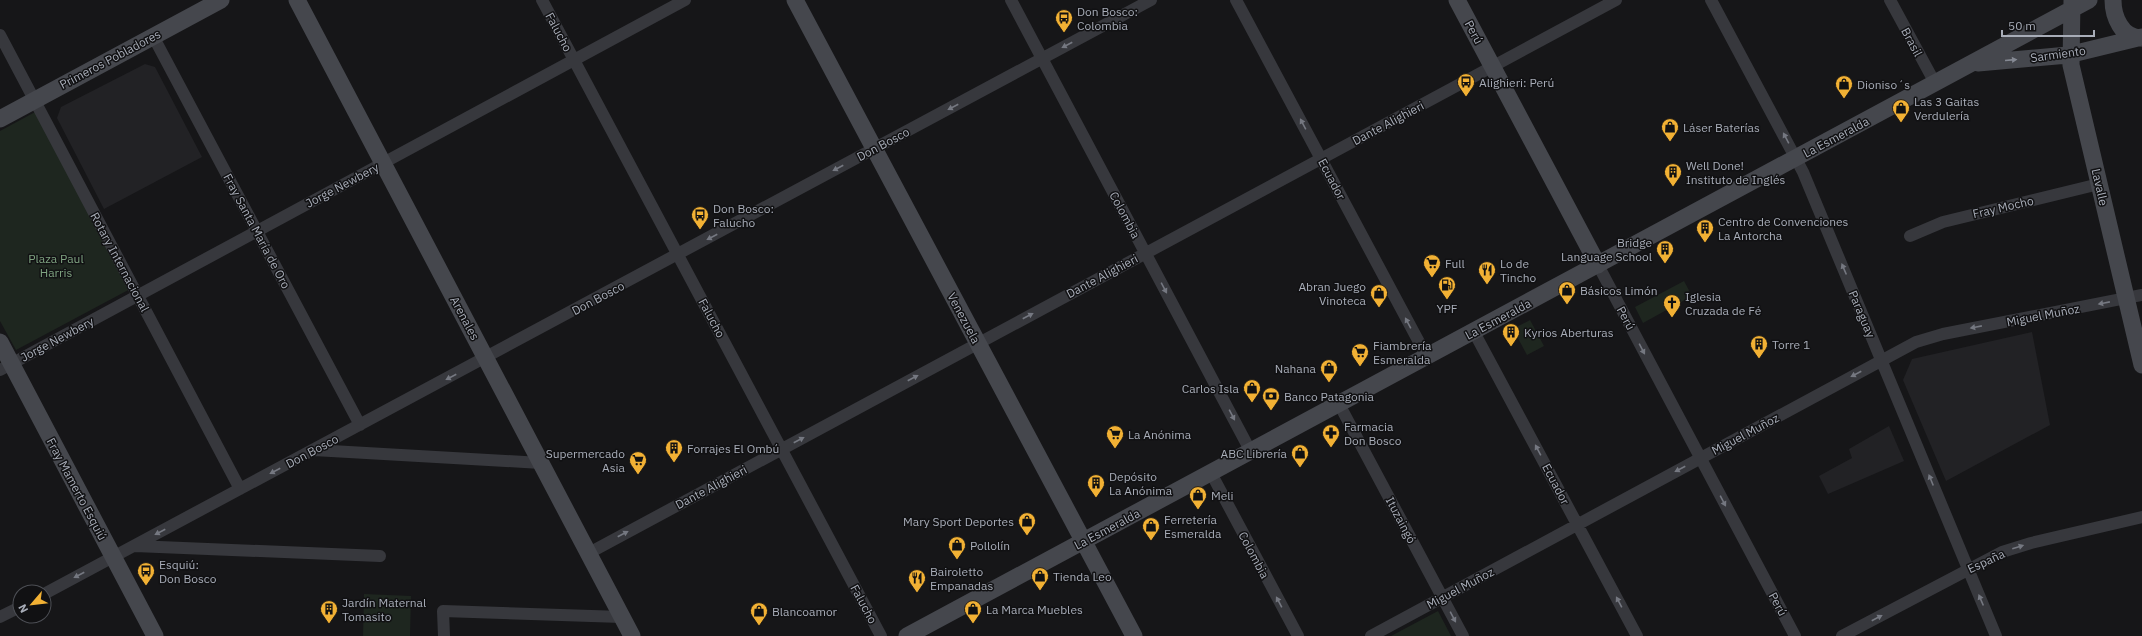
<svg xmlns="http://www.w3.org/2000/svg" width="2142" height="636" viewBox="0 0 2142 636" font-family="'IBM Plex Sans',sans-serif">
	<rect width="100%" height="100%" fill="#161618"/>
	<path fill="#222225" d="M145,64L155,67L202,157L104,209L57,118L61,107Z
		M2032,332L2050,425L1946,481L1903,380L1912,359Z
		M1889,426L1904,461L1828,494L1819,476L1852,458L1849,449Z"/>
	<path fill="#1e261f" d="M37,111L132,288L16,350L0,321V131Z
		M1684,281L1692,296L1643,323L1635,307Z
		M1530,320L1544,346L1527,355L1513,329Z
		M364,594L411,596L410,636H363Z
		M1438,611L1451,636H1391Z"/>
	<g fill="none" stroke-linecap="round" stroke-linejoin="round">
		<path stroke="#37383d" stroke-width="12" d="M542,0L881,636
			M1011,0L1251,452
			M1236,0L1427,357
			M1711,0L1803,172L1996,636
			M1890,0L1935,83
			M0,35L240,489
			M153,36L360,425
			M1910,236L1943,222L2099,184
			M1598,265L1795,636
			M1474,332L1637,636
			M0,370L685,0
			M1339,404L1463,636
			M314,450L541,463
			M1211,473L1298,636
			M135,546L380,556
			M589,553L1616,0
			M44,594L1151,0
			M0,617L20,607
			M444,636L443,611L622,617
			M1371,636L1916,342L1943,334L2142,295
			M1842,636L2002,552L2031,543L2142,517"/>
		<path stroke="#45474d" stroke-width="17" d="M297,0L632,636
			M795,0L1134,636
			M1457,0L1598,265
			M2072,0L2071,65L2142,365
			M2113,0C2113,17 2122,38 2141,38
			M1978,63L2068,55L2142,37
			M0,119L221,0
			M0,342L155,636
			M907,636L2089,0"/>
	</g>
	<defs><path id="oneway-solid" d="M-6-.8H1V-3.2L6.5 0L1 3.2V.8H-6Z"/></defs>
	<g fill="#757881">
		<use href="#oneway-solid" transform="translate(1067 45) rotate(152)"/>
		<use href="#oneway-solid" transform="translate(953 107) rotate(152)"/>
		<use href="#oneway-solid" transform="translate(1303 124) rotate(-118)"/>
		<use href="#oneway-solid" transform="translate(1786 138) rotate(-118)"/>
		<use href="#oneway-solid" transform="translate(838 168) rotate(152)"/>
		<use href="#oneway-solid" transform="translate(712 237) rotate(152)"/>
		<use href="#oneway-solid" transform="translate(1844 269) rotate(-113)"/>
		<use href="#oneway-solid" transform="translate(1164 288) rotate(62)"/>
		<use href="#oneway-solid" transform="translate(2104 303) rotate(169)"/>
		<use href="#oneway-solid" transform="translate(1028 316) rotate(-28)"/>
		<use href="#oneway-solid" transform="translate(1408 323) rotate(-118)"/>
		<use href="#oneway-solid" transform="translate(1976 327) rotate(169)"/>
		<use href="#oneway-solid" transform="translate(1642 349) rotate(62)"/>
		<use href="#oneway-solid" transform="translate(1856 374) rotate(152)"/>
		<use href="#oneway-solid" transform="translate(451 377) rotate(152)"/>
		<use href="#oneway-solid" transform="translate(913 378) rotate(-28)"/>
		<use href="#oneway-solid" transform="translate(1232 415) rotate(62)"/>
		<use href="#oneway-solid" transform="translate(799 440) rotate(-28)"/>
		<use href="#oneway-solid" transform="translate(1538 450) rotate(-118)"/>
		<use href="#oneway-solid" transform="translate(1680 469) rotate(152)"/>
		<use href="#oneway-solid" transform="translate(275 471) rotate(152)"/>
		<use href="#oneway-solid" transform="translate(1931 480) rotate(-112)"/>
		<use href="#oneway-solid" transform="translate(1723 501) rotate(62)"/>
		<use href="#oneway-solid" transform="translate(160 532) rotate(152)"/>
		<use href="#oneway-solid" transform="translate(623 534) rotate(-28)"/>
		<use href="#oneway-solid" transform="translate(2018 547) rotate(-17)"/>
		<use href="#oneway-solid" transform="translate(79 575) rotate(152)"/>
		<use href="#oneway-solid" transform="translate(1981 600) rotate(-113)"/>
		<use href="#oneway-solid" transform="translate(1279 602) rotate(-118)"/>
		<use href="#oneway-solid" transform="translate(1619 602) rotate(-118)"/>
		<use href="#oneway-solid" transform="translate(1453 617) rotate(62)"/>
		<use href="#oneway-solid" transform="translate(1877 618) rotate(-28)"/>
	</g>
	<use fill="#858993" href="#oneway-solid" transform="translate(2011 60) rotate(-5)"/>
	<defs>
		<g id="bus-pin" transform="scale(0.9)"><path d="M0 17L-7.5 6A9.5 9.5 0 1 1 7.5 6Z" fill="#f2b134" stroke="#111113"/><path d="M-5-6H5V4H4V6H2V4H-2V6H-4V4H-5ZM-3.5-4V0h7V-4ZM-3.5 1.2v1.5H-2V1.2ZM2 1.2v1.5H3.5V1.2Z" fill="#111"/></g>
		<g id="shop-pin" transform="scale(0.9)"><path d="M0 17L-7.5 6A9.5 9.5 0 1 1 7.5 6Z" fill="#f2b134" stroke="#111113"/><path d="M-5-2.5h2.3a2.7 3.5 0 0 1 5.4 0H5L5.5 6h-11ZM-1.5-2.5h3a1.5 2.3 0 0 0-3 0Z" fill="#111"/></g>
		<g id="building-pin" transform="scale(0.9)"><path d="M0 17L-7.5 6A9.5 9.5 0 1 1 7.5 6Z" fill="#f2b134" stroke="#111113"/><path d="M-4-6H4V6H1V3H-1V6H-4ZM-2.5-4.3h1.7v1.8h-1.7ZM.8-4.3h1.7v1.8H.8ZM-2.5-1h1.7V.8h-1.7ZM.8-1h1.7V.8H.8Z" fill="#111"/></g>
		<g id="supermarket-pin" transform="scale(0.9)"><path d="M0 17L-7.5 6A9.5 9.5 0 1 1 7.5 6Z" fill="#f2b134" stroke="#111113"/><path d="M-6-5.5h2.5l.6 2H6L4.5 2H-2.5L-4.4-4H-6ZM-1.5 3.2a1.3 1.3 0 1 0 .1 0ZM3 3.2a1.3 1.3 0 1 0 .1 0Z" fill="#111"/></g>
		<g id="restaurant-pin" transform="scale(0.9)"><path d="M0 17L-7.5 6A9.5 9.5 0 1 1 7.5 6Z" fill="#f2b134" stroke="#111113"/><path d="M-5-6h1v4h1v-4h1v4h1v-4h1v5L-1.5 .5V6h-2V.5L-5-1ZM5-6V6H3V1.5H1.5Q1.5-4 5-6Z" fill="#111"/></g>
		<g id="fuel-pin" transform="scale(0.9)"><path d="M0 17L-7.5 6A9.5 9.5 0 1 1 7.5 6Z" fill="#f2b134" stroke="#111113"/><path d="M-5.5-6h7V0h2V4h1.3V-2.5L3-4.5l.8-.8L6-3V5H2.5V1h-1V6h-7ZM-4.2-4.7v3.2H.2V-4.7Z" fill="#111"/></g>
		<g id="church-pin" transform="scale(0.9)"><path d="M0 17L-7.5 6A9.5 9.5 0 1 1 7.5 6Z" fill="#f2b134" stroke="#111113"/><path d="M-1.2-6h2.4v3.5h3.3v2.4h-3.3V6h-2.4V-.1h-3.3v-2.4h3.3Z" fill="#111"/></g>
		<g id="bank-pin" transform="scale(0.9)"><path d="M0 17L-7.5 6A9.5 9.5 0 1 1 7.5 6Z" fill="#f2b134" stroke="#111113"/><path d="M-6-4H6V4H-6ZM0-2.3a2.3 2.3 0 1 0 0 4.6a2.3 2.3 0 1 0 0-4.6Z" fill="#111"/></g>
		<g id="pharmacy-pin" transform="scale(0.9)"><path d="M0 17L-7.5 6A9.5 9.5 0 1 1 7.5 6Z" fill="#f2b134" stroke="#111113"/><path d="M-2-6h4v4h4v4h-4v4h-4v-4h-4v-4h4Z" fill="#111"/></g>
	</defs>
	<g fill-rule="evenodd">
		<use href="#bus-pin" x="1064" y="18"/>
		<use href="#bus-pin" x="1466" y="82"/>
		<use href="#shop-pin" x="1844" y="84"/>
		<use href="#shop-pin" x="1901" y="108"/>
		<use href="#shop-pin" x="1670" y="127"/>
		<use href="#building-pin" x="1673" y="172"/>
		<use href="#bus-pin" x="700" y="215"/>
		<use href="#building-pin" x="1705" y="228"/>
		<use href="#building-pin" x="1665" y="249"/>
		<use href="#supermarket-pin" x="1432" y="263"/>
		<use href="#restaurant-pin" x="1487" y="270"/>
		<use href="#fuel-pin" x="1447" y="285"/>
		<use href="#shop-pin" x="1567" y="290"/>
		<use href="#shop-pin" x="1379" y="293"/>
		<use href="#church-pin" x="1672" y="303"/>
		<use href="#building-pin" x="1511" y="332"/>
		<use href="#building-pin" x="1759" y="344"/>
		<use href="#supermarket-pin" x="1360" y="352"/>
		<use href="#shop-pin" x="1329" y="368"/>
		<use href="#shop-pin" x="1252" y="388"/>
		<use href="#bank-pin" x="1271" y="396"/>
		<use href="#pharmacy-pin" x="1331" y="433"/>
		<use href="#supermarket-pin" x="1115" y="434"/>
		<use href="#building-pin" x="674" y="448"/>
		<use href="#shop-pin" x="1300" y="453"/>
		<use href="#supermarket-pin" x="638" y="460"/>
		<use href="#building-pin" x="1096" y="483"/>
		<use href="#shop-pin" x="1198" y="495"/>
		<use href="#shop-pin" x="1027" y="521"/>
		<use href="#shop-pin" x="1151" y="526"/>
		<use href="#shop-pin" x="957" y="545"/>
		<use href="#bus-pin" x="146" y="571"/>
		<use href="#shop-pin" x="1040" y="576"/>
		<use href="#restaurant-pin" x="917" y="578"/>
		<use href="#building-pin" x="329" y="609"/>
		<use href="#shop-pin" x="973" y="609"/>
		<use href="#shop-pin" x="759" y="611"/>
	</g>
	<g text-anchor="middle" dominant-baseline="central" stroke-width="3" stroke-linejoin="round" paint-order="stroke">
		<g font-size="12" fill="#a8adb8" stroke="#111113" text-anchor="start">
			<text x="1077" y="11">Don Bosco:<tspan x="1077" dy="14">Colombia</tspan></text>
			<text x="1479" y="82">Alighieri: Perú</text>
			<text x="1857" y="84">Dioniso´s</text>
			<text x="1914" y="101">Las 3 Gaitas<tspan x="1914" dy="14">Verdulería</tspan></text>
			<text x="1683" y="127">Láser Baterías</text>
			<text x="1686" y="165">Well Done!<tspan x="1686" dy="14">Instituto de Inglés</tspan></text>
			<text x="713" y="208">Don Bosco:<tspan x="713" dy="14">Falucho</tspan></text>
			<text x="1718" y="221">Centro de Convenciones<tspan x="1718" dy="14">La Antorcha</tspan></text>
			<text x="1652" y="242" text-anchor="end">Bridge<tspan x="1652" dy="14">Language School</tspan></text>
			<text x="1445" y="263">Full</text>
			<text x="1500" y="263">Lo de<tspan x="1500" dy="14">Tincho</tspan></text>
			<text x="1366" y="286" text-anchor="end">Abran Juego<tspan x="1366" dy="14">Vinoteca</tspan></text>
			<text x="1580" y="290">Básicos Limón</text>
			<text x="1685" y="296">Iglesia<tspan x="1685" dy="14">Cruzada de Fé</tspan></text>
			<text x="1447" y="308" text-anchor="middle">YPF</text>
			<text x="1524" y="332">Kyrios Aberturas</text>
			<text x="1772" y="344">Torre 1</text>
			<text x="1373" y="345">Fiambrería<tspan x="1373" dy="14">Esmeralda</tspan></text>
			<text x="1316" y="368" text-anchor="end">Nahana</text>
			<text x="1239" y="388" text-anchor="end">Carlos Isla</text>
			<text x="1284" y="396">Banco Patagonia</text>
			<text x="1344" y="426">Farmacia<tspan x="1344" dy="14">Don Bosco</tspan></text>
			<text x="1128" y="434">La Anónima</text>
			<text x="687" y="448">Forrajes El Ombú</text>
			<text x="625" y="453" text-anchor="end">Supermercado<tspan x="625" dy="14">Asia</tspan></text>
			<text x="1287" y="453" text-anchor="end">ABC Librería</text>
			<text x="1109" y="476">Depósito<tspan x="1109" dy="14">La Anónima</tspan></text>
			<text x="1211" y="495">Meli</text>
			<text x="1164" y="519">Ferretería<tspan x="1164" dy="14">Esmeralda</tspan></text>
			<text x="1014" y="521" text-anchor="end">Mary Sport Deportes</text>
			<text x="970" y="545">Pollolín</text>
			<text x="159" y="564">Esquiú:<tspan x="159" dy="14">Don Bosco</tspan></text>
			<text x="930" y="571">Bairoletto<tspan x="930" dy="14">Empanadas</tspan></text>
			<text x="1053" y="576">Tienda Leo</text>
			<text x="342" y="602">Jardín Maternal<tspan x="342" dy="14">Tomasito</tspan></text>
			<text x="986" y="609">La Marca Muebles</text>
			<text x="772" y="611">Blancoamor</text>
		</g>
		<g font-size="12" fill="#a8adb8" stroke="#111113">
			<text transform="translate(559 32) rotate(62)">Falucho</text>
			<text transform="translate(1474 32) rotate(62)">Perú</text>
			<text transform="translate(1912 42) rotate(62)">Brasil</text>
			<text transform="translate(2058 54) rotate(-8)">Sarmiento</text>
			<text transform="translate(110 59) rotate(-28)">Primeros Pobladores</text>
			<text transform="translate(1388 123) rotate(-28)">Dante Alighieri</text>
			<text transform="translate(1836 137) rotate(-28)">La Esmeralda</text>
			<text transform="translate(883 144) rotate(-28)">Don Bosco</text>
			<text transform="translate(1332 179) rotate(62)">Ecuador</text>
			<text transform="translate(342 185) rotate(-28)">Jorge Newbery</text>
			<text transform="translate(2100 187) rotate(77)">Lavalle</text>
			<text transform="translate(2003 207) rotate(-13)">Fray Mocho</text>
			<text transform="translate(1125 215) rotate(62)">Colombia</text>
			<text transform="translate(257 231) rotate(62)">Fray Santa María de Oro</text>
			<text transform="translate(120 262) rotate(62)">Rotary Internacional</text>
			<text transform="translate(1102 276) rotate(-28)">Dante Alighieri</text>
			<text transform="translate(598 298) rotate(-28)">Don Bosco</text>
			<text transform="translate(1862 314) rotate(67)">Paraguay</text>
			<text transform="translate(2043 315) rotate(-11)">Miguel Muñoz</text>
			<text transform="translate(465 318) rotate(62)">Arenales</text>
			<text transform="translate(712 318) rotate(62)">Falucho</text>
			<text transform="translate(964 318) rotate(62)">Venezuela</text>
			<text transform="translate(1626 318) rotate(62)">Perú</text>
			<text transform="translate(1498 319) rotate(-28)">La Esmeralda</text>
			<text transform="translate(57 339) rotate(-28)">Jorge Newbery</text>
			<text transform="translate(1745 434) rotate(-28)">Miguel Muñoz</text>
			<text transform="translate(312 451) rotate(-28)">Don Bosco</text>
			<text transform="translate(1556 484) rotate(62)">Ecuador</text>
			<text transform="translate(711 487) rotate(-28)">Dante Alighieri</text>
			<text transform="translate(77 489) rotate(62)">Fray Mamerto Esquiú</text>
			<text transform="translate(1401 520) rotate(62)">Ituzaingó</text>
			<text transform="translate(1107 529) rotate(-28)">La Esmeralda</text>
			<text transform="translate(1254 555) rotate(62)">Colombia</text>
			<text transform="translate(1986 561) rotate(-25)">España</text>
			<text transform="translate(1460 588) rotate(-28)">Miguel Muñoz</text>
			<text transform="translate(864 604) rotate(62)">Falucho</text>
			<text transform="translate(1778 604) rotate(62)">Perú</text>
		</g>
		<g font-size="12" fill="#7fa381" stroke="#111113">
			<text x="56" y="258">Plaza Paul<tspan x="56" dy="14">Harris</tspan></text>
		</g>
	</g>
	<g transform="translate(32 604) rotate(242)"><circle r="19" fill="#111113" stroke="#4d4f55"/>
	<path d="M0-3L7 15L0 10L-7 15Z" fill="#f2b134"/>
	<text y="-6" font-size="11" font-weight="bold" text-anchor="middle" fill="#a8adb8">N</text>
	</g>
	<path d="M2002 30v6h92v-6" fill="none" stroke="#a8adb8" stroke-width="2"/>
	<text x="2008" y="30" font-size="12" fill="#a8adb8" stroke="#111113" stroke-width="3" paint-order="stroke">50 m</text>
</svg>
